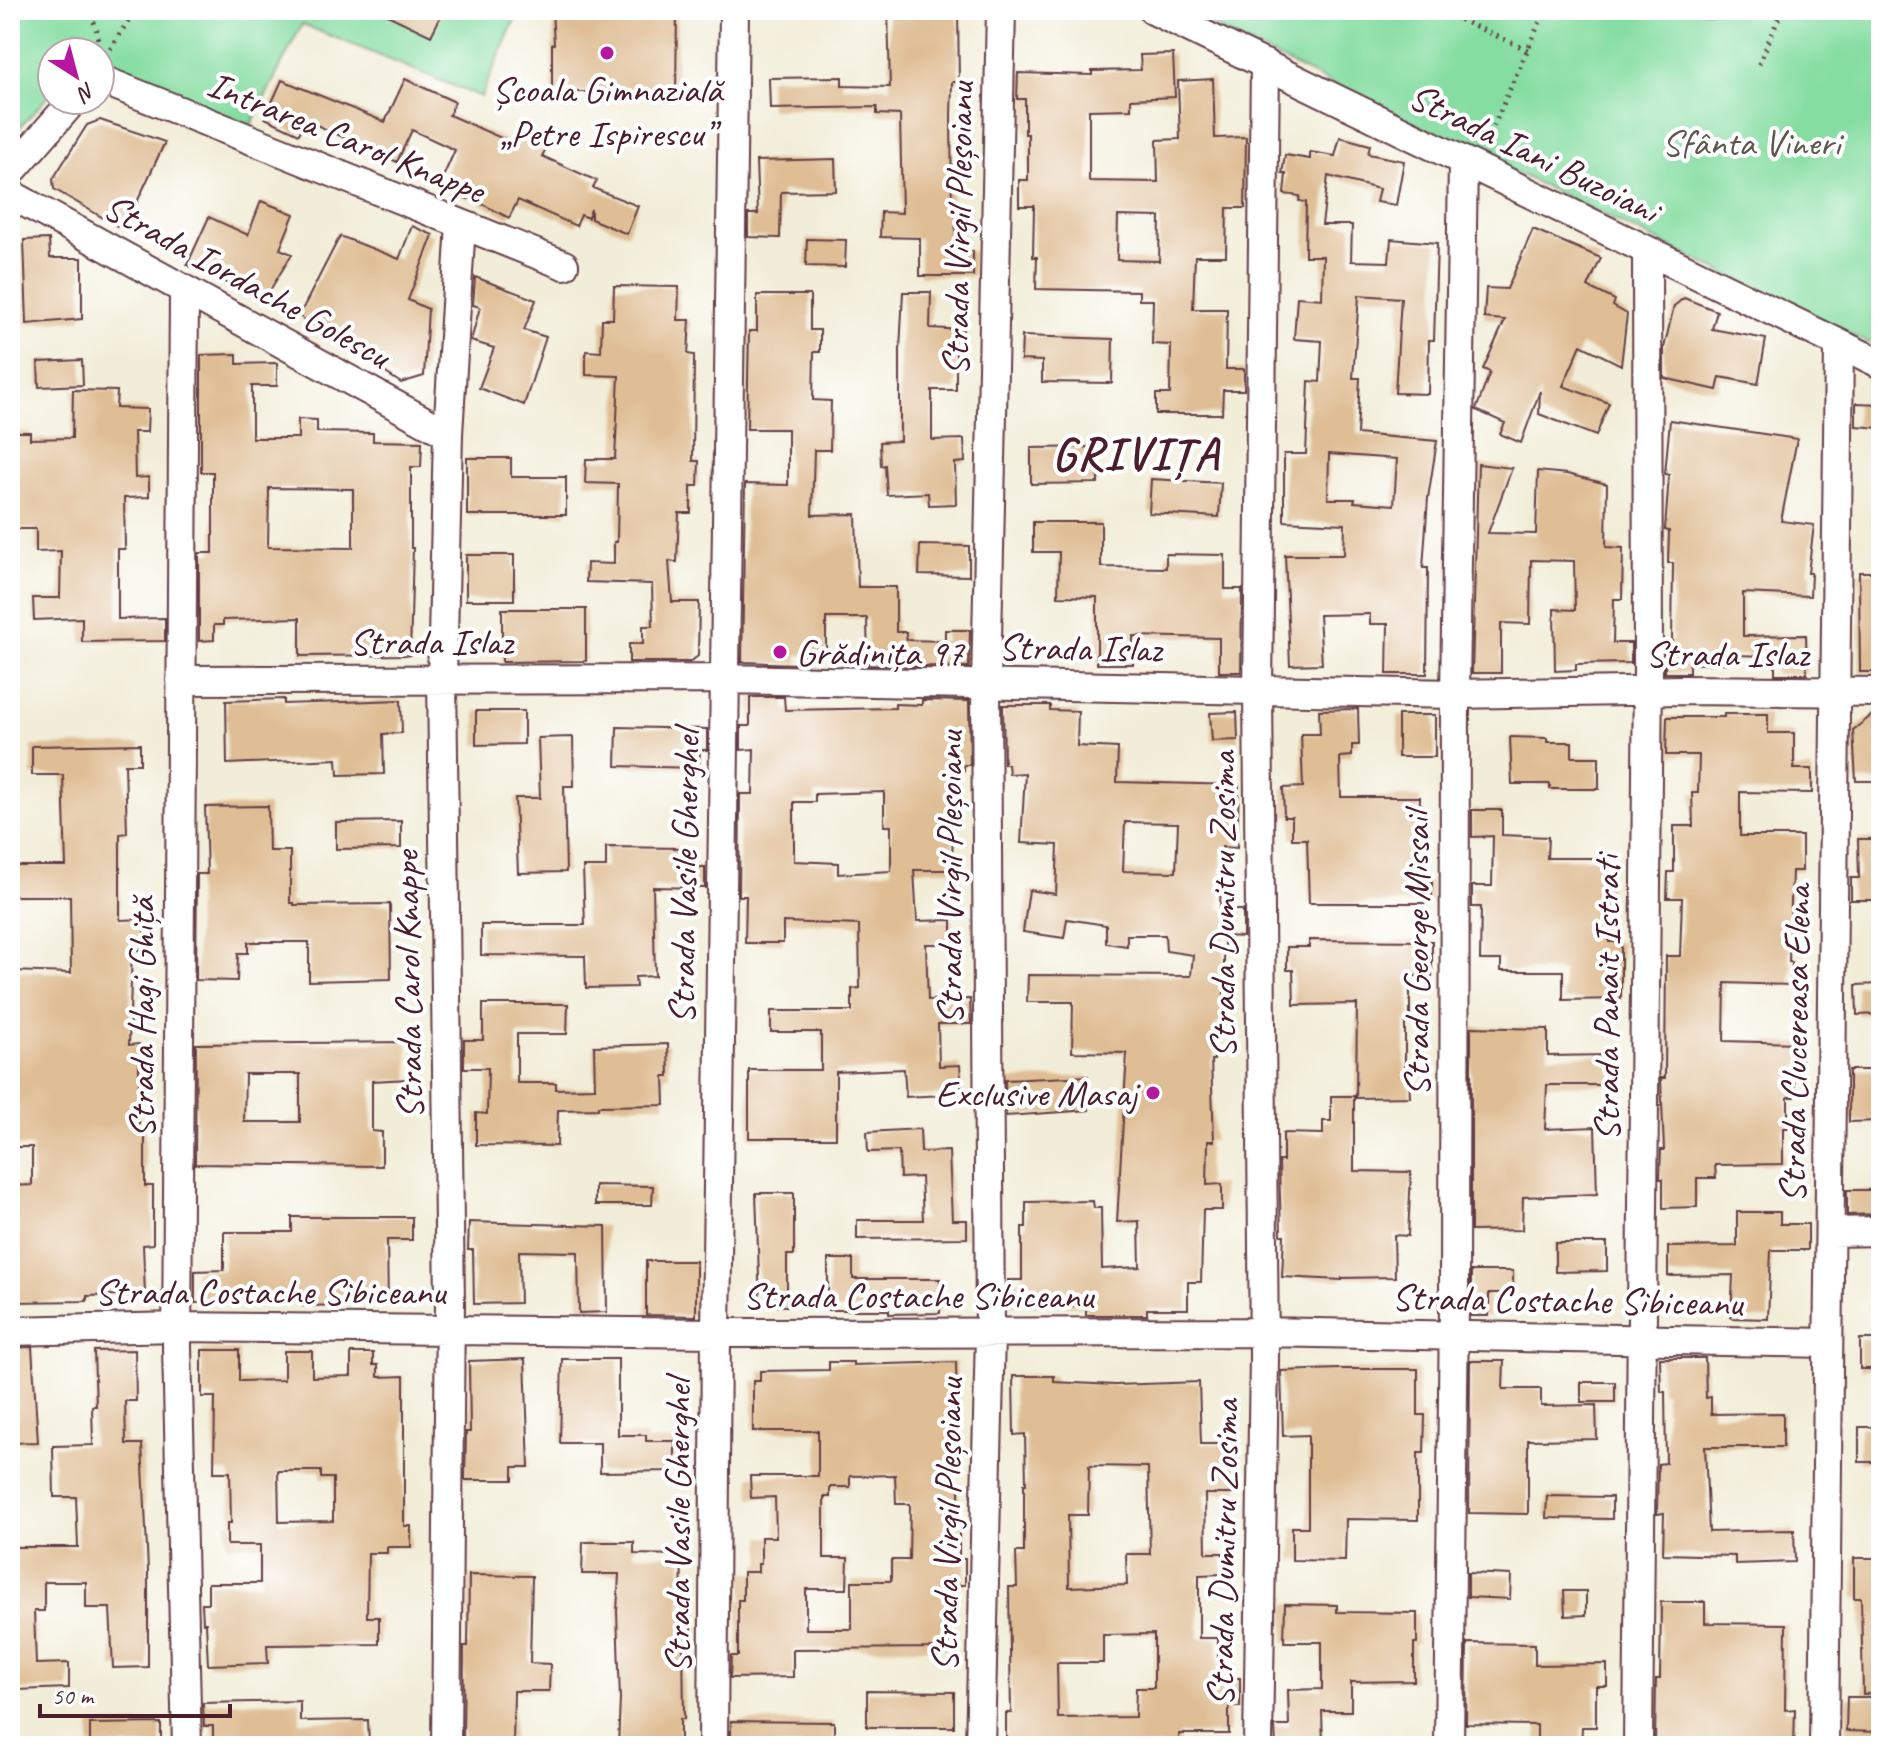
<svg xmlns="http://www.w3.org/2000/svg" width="1891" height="1756" viewBox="0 0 1891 1756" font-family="Caveat,sans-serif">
	<rect width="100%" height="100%" fill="#fff"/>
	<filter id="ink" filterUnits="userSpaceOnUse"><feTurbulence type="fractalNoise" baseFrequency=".0125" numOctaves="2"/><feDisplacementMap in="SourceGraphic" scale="16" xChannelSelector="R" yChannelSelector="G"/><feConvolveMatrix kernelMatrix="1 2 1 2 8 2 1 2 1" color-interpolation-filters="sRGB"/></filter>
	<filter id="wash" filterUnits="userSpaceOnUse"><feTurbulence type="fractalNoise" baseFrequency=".006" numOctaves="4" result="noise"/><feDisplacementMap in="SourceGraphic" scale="32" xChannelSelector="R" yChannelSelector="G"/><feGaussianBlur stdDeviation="1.8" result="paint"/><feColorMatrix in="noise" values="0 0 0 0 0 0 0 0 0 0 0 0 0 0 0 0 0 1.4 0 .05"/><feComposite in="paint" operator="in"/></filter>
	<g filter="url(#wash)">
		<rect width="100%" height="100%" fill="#f2edd8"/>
		<path fill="#85dda1" stroke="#687e66" stroke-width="2" d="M10,10H519L481,97L302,24L251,125L100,70V52H52V92L10,138Z
			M1179,10H1881V349Z"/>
		<g id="blocks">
			<path fill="#dfbe95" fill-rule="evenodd" d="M377,10H444L431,36Z
				M552,10H677L676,92H552V44H554Z
				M888,10H958L959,82H952L951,115L952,214H956L955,251H973V276H920V238L880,237L881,212L902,213L900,115L877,114V107L770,109L769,78L842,77V86L890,87Z
				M1173,54L1175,97L1131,99V109L1089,110V181L1158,182L1157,140L1180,139L1178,81L1213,79L1215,138L1246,137L1245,208H1227L1226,256H1195L1193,309H1227L1226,369H1244V390H1223L1222,414H1156V394H1170L1171,345L1152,344L1153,300H1139V291L1036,289L1037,257H1033L1034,206H1019V180H1028V134H1025V99H1017L1018,73L1092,75V71L1141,70L1140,55ZM1118,216L1160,217L1159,261L1117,260Z
				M405,79L455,102L449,115L517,145L523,134L547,147L542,156L597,181L593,188L638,206L627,234L591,219V209L588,218L581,215L576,226L518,200L509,218L469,197L468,199L439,186L455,150L412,130L397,162L306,120L299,134L265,118L282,80L385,122Z
				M100,120L165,142L124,230L54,189L53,179L87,125Z
				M1340,137L1370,145L1368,154L1404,161L1396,205L1376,202L1379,189L1328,176L1322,225H1352L1351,261L1389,262L1391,239L1437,243L1434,340H1429L1428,394L1395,393L1401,298L1359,295L1353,378H1360L1357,434L1437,441L1428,498L1423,568H1428L1427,674H1387L1388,624H1370V614L1319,615L1322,664L1290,665L1285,555H1344L1345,524L1284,521V454H1306L1309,381L1320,382L1322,341L1294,339L1297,297L1322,299L1323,256H1305L1306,202L1299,201L1300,196L1284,194L1286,174H1282L1285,155L1310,159V152L1335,156ZM1329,454L1397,459L1394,505L1354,502L1355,499H1328Z
				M835,159L836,191L781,192L780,238L748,237V214H758L756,161Z
				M261,201L294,214L280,249L292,254L264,300L187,265L209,217L248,235Z
				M412,226L433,235L408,300L428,309L424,376L401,383L299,316L340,236L399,259Z
				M1533,229L1601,258L1588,287L1615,300L1613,306L1627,314L1621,365L1581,345L1563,386L1609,403L1596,436L1539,414L1540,391L1521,443L1500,434L1505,423L1476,410L1490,372L1483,369L1505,320L1484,318L1486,288L1507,289Z
				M49,239L50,258H82V319L27,324L24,240Z
				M807,239L846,240L845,267L806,266Z
				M475,277L536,300L524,330L546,337L524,405L479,388L494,348L471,341L480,307L473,305Z
				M614,286L679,287L678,320H690L688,354L694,355L693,461H699L698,486H691V513H679L677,562L669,561L672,602H699L698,656L690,662H629V644H643V626H653L652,584L586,582L587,563L614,564V542H617L618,484L585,483L586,459H615L619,376L586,375V351L601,352L602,319H613Z
				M903,292H931L930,328L963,330L961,353H956V390H932V440L964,439L965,462L955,463L956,504L929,505L928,493L887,495L885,465L881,466L880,442L900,441V350Z
				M757,295H810V330H820V352H814L813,400L831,401L830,450H814L812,515L856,514L858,587H896V632H906V640L945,641V630H970L969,667L868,665L867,618H826V655H798V664L742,662L745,484L788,485V429H747L749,331H757Z
				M1684,298L1717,311L1712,329L1766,339L1758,384L1720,377L1717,390L1664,378V348L1674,306Z
				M1022,336L1113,339L1112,383L1042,382V361L1021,360Z
				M237,354V364L277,363V386H252V438H298V419L317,420V432L373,433V441L422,442L421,467H411V548H413L410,655L300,656V618L223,620V625H214V640L199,641V553H213V472H201V355ZM269,488L353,489V548L268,547Z
				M82,360L83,385L39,387L38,362Z
				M73,390L117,391L116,408L148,409L147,432H134L135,478L149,477V497L124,498L125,549H118V619L165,618V641L82,642V618L34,620L33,598H60L61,551L36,552V529H10V432H30V439L72,438Z
				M1856,403L1881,404V428L1856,426Z
				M1670,420L1797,439L1781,521L1814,525L1808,573H1811L1810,596L1743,593V636L1806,635L1807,674H1775V656L1731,655V663L1689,664V673H1665V642H1672L1673,563H1668L1669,531L1665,530L1669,475L1665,474Z
				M1098,447V483L1031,484V448Z
				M467,458H511V477H566V515H467Z
				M1478,464L1512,468L1488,533L1536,534L1538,471L1567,474L1607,484L1606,547L1623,548L1622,599H1614L1613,643H1631V663L1576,664V670L1555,671L1554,609L1575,610L1574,561L1531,560L1530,624L1501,623V673H1472Z
				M1151,479L1221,483L1219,517L1149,513Z
				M1033,522H1101V567L1166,568V554L1225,555V589H1242L1241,672H1219V638L1133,636V664H1097V597L1058,596L1059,552H1033Z
				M920,545L969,546V576L919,575Z
				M466,555H514V600H466Z
				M1859,572H1881V672H1860Z
				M502,609H586V661L502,662Z
				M750,697H784L785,710L895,708V704L922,705V700L969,701L970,765H964V771H954L952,870H914L917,921L952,920V944H926L928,1000L970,999L971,1024H938L939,1066L960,1065L962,1094L906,1097L904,1069L836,1072V1138H749V1070H821V1032H771V1011H852V989L860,988L859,925L783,922V943H745L746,896H739L740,794H753L754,749L741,750V726H750ZM884,792V826H891V871L838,874V863L794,861V802H815V794Z
				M284,699V704L401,700L402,733L383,734L384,774L338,775L337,759L227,764L226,701Z
				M1003,705H1050V710L1078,711L1077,746L1118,748L1117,782L1239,785L1237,848L1222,847L1220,910H1243V937L1224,936V1024H1215L1214,1060H1211L1214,1141H1208L1207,1185L1222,1184V1210H1203L1201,1282H1188V1309H1147V1315H1086V1306L1007,1305L1008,1280H1022V1227H1026V1202L1093,1201L1094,1208H1101L1102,1269L1140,1267L1139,1221L1117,1222L1127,1053L1072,1052L1073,1002H1027L1028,975L1191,976L1193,955L1166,951L1165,935H1127V946L1106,943V925L1067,919L1064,938L1023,932L1029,890L1056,894L1058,845L1021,843L1025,773L1009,774L1008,764H1004ZM1125,822L1178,823L1176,872L1123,871Z
				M1358,709L1359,745H1352V756L1340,757L1341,797H1420L1418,881H1432V903H1309L1307,839H1292V817H1284L1283,788L1303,787L1301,734H1320L1319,710Z
				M1880,709L1881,781H1856L1853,730Z
				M476,711H524V744L476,745Z
				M1237,712L1238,740L1212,741L1210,713Z
				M1724,714H1768V733H1794V769H1812V793L1740,792V836H1802V871H1792L1789,962H1792L1791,985L1725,983L1724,1041L1801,1043V1067H1795L1794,1097H1788V1128H1783V1164L1715,1165L1716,1178H1697V1207L1663,1208V1179H1660L1661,1150H1664L1661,1078H1665L1666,956H1680L1682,898H1667L1668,872H1674V826H1693L1692,793H1698L1699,755H1666L1667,717H1724Z
				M1398,715H1435V757H1398Z
				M617,727L707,729V750H700L699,768L616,766Z
				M573,737L574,786H564L566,872L518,873L515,798H540L538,738Z
				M1510,737L1547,738V742H1572V757H1599V789H1550V784H1512Z
				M140,744V764H125L127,833L120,834V920L144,919L145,950H132L129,1045L139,1044V1128H145V1186H153V1244L143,1245L145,1294L87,1296V1301L10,1302V1186L32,1185V1147H10V971L71,973L70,896H10V866H66L63,775H32V746Z
				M268,806L269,851H290V903H294V905L390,904L391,979L309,981V942H248V953H238L237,981L196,980L197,874H207L205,807Z
				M1472,810H1502V835L1548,837L1547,858H1609V942H1621V999L1563,1000V971H1501V960H1480L1481,907H1472V886H1492L1493,836L1472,837Z
				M401,821V848L336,849V822Z
				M1858,839H1881V900H1851V878H1859Z
				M606,847L684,848L683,867H705V888L653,887L655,976L635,977L636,987L586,988L585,956L481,955V925H585L583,867H606Z
				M1309,940L1432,941V976H1410V1021H1405V1076H1409L1410,1097L1356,1098L1357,1004L1294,1005L1293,970H1287V947H1309Z
				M1881,984V1014L1857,1015L1856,985Z
				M483,1004H568L567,1034H517V1083H556V1089L595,1088L594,1046L668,1044L669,1076H664L665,1105L598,1106V1109L558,1110L557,1146L476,1145V1113L487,1114L488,1068H464V1040H483Z
				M1471,1027L1548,1029V1056L1611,1055L1612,1085H1547L1545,1129L1595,1127L1597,1194L1523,1197L1522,1230L1471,1231Z
				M408,1042L409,1079L372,1081V1131L382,1132V1166L195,1164L196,1044ZM245,1074H300V1122H244Z
				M1849,1070H1881V1121L1849,1122Z
				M1088,1076L1089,1110L1006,1116L1005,1080Z
				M1331,1096H1354V1171L1411,1172L1408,1236L1394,1235L1395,1277L1342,1278V1280L1282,1277L1284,1235H1281L1279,1161H1283V1133L1323,1134V1121H1331Z
				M920,1129L921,1152L949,1151L952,1220H967V1238L857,1239V1220H923L921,1177L900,1178L899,1151L868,1152L867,1132Z
				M595,1185L653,1186L652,1205H595Z
				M1847,1190H1881V1214L1847,1215Z
				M756,1193H794V1255H787V1306L760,1305Z
				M1737,1212H1780V1224H1808V1250H1771L1768,1319L1731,1318L1733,1275L1668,1276V1247L1737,1246Z
				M292,1217H412V1240H387L388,1304L302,1306V1298H234V1302L195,1303V1271L224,1270V1232H292Z
				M469,1222L606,1226L607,1312L579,1313L578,1252L519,1251L520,1303L474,1304L473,1250H468Z
				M1555,1243H1607V1271L1555,1272Z
				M828,1259H853V1279H940V1313L889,1314V1310H828Z
				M646,1261H696V1316L646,1315Z
				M1471,1271H1513V1293H1489V1316H1471Z
				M1860,1339H1881V1369H1860Z
				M32,1347L38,1442L10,1443V1348Z
				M135,1350L136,1401H125L126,1444H142L148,1570V1667L113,1668L110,1608H86V1582H44V1611H34L36,1664L69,1663V1688L16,1690L15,1657L10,1658V1547H78L76,1497H54L53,1446L93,1445L92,1406H96L94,1351Z
				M202,1350H239V1381L284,1380V1351H312V1377L351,1376V1353H373V1365H378V1377L404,1376V1526H411V1547H387V1553H368L367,1617H379V1644L267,1645L268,1663L208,1665L206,1623H203L202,1604H208V1583H260V1545H227V1523H231L230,1472H214L215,1397H202ZM278,1471H321V1478H333V1521L279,1522Z
				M1660,1358H1705L1706,1398L1711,1397V1414L1783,1413V1447H1705L1709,1532L1794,1530L1795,1562L1735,1564V1556L1663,1554L1664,1513L1657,1514L1658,1464L1666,1463L1665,1392H1661Z
				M525,1359L529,1467H513V1480H465L466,1432H470L469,1361Z
				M562,1359H618V1435H646V1441H675V1471L600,1472V1443H560Z
				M1470,1361H1504L1503,1389H1541V1406L1596,1405L1597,1439L1528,1440V1514L1469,1513Z
				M829,1362H853V1365L956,1362L957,1407H953L952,1486L959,1485V1559H965V1585H948V1648L793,1649V1677L730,1678L731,1656H738V1600H743V1572H758V1564H761V1537H776L775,1497L751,1498L750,1476H818V1431H753V1381H760V1371L829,1370ZM895,1475L896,1504H910L909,1560H891V1581H852V1629H806V1589H847L848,1558H824V1497H830V1487H850V1476Z
				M1339,1369H1418V1415H1425L1424,1453H1418V1520L1346,1519L1345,1561L1292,1560V1527H1308V1435L1283,1436L1281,1371Z
				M1013,1376H1054V1382L1115,1385L1199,1382L1201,1444H1238V1494H1205L1206,1553H1223V1574L1199,1575V1638H1218V1678H1240V1707H1229V1734H1179V1746H1006V1713H1011L1009,1587H1017L1016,1552H1024V1484H1026L1025,1434L1014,1435ZM1089,1466L1148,1467L1150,1554H1126L1127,1585L1069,1587L1068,1515H1088ZM1154,1634V1688H1136L1135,1717L1058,1718L1057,1663H1103V1635Z
				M1581,1382H1615V1402H1581Z
				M1859,1427H1881V1462H1859Z
				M1547,1496L1612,1497V1519L1546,1518Z
				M583,1542H634V1554L682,1555L681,1612H691V1643H683L684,1719H680V1746H618L620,1699L617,1612L619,1574H582Z
				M1854,1558H1881V1693L1863,1694L1861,1598H1854Z
				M1468,1573L1511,1575L1510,1599L1468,1597Z
				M469,1575L532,1576L530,1663L550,1664L549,1691H514L513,1746H463L464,1646H468Z
				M1564,1591H1586V1615L1565,1616Z
				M1661,1602H1705V1623L1786,1624L1785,1710L1795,1709L1794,1746H1655L1656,1679H1660Z
				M1285,1604L1337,1605V1612L1417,1613V1643H1414V1681L1351,1682V1711H1322L1323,1746H1276L1275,1726H1289L1288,1690L1322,1689V1642H1284Z
				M1467,1643L1535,1644V1665L1607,1664V1686H1596V1727H1582L1581,1746H1537V1725L1466,1724Z
				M867,1691L954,1692V1727H867Z
				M1847,1697H1881V1732L1846,1731Z
				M300,1701V1721L368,1720L369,1746H213V1726H204L203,1703Z
				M731,1721L834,1722V1746H731Z
				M161,1723V1746H90V1724Z"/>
		</g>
	</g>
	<g filter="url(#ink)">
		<use href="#blocks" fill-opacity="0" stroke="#633e45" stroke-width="2"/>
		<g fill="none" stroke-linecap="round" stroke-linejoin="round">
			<g stroke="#633e45" stroke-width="32">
				<path id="minor" d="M1153,10L1881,364
					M100,79L564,265
					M10,173L74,100
					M10,194L448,434
					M184,291L177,1348L187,1746
					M181,680L724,679L1455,694L1682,690L1881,692
					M1831,1232L1881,1231
					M10,1331L178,1327L716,1333L1264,1332L1827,1343
					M446,1746L450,1303L442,678L448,434L461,224
					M713,1746L716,1333L734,10
					M980,1746L990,1334L986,684L1001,10
					M1258,1746L1264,1357L1258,690L1265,64
					M1449,1746L1454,1307L1455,694L1463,161
					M1638,1746L1648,668L1647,251
					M1824,1746C1827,1278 1838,811 1839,344"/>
			</g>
			<path stroke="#633e45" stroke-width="5" stroke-dasharray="2 6" stroke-linecap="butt" d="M83,10C98,20 99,35 97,52
				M1438,10L1528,50
				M106,56L135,10
				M1759,64L1782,10
				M1487,141L1545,10"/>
			<use href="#minor" stroke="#fff" stroke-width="28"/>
		</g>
	</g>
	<g fill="#b5179e" stroke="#fff" stroke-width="3">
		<circle cx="607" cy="53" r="8"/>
		<circle cx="780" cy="652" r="8"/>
		<circle cx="1153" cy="1093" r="8"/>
	</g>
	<g text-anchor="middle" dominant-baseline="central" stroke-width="8" stroke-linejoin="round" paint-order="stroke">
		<g font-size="38" fill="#4a1f2b" stroke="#fff">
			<text x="607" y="89">Școala Gimnazială<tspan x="607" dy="44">„Petre Ispirescu”</tspan></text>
			<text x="796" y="652" text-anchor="start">Grădinița 97</text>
			<text x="1137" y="1093" text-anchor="end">Exclusive Masaj</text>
		</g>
		<g font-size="38" fill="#4a1f2b" stroke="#fff">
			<text transform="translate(346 137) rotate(22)">Intrarea Carol Knappe</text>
			<text transform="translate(1534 153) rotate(26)">Strada Iani Buzoiani</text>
			<text transform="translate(958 229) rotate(-89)">Strada Virgil Pleșoianu</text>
			<text transform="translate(247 281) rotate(29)">Strada Iordache Golescu</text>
			<text x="431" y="641">Strada Islaz</text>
			<text transform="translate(1080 648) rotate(1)">Strada Islaz</text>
			<text x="1727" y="653">Strada Islaz</text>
			<text transform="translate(684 877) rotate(-89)">Strada Vasile Gherghel</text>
			<text transform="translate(949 878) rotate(-90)">Strada Virgil Pleșoianu</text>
			<text transform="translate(1222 905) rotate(-90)">Strada Dumitru Zosima</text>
			<text transform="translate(1416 954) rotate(-90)">Strada George Missail</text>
			<text transform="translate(408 985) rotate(-91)">Strada Carol Knappe</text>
			<text transform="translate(1606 998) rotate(-90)">Strada Panait Istrati</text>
			<text transform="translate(141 1018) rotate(-90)">Strada Hagi Ghiță</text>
			<text transform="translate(1795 1044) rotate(-89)">Strada Clucereasa Elena</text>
			<text x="270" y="1291">Strada Costache Sibiceanu</text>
			<text x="918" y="1295">Strada Costache Sibiceanu</text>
			<text transform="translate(1567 1300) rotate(1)">Strada Costache Sibiceanu</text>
			<text transform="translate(947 1525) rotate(-89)">Strada Virgil Pleșoianu</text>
			<text transform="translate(677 1526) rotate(-90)">Strada Vasile Gherghel</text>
			<text transform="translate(1223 1553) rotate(-89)">Strada Dumitru Zosima</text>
		</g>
		<g font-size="38" fill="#5c584e" stroke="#fff">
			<text x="1751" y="142">Sfânta Vineri</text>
		</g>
		<g font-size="46" font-weight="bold" letter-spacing="2" fill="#4a1f2b" stroke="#fff">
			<text x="1136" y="454">GRIVIȚA</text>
		</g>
	</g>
	<rect width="1891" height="1756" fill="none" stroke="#fff" stroke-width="40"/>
	<g transform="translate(76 76) rotate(144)"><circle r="38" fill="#ffffff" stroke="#b7a5aa" stroke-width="2"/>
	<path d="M0-6L14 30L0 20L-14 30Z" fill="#b5179e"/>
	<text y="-12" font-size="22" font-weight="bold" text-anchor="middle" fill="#4a1f2b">N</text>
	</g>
	<path d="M40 1704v12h190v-12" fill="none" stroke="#4a1f2b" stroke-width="4"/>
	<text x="52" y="1704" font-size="24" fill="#4a1f2b" stroke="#ffffff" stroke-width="6" paint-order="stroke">50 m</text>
</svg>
